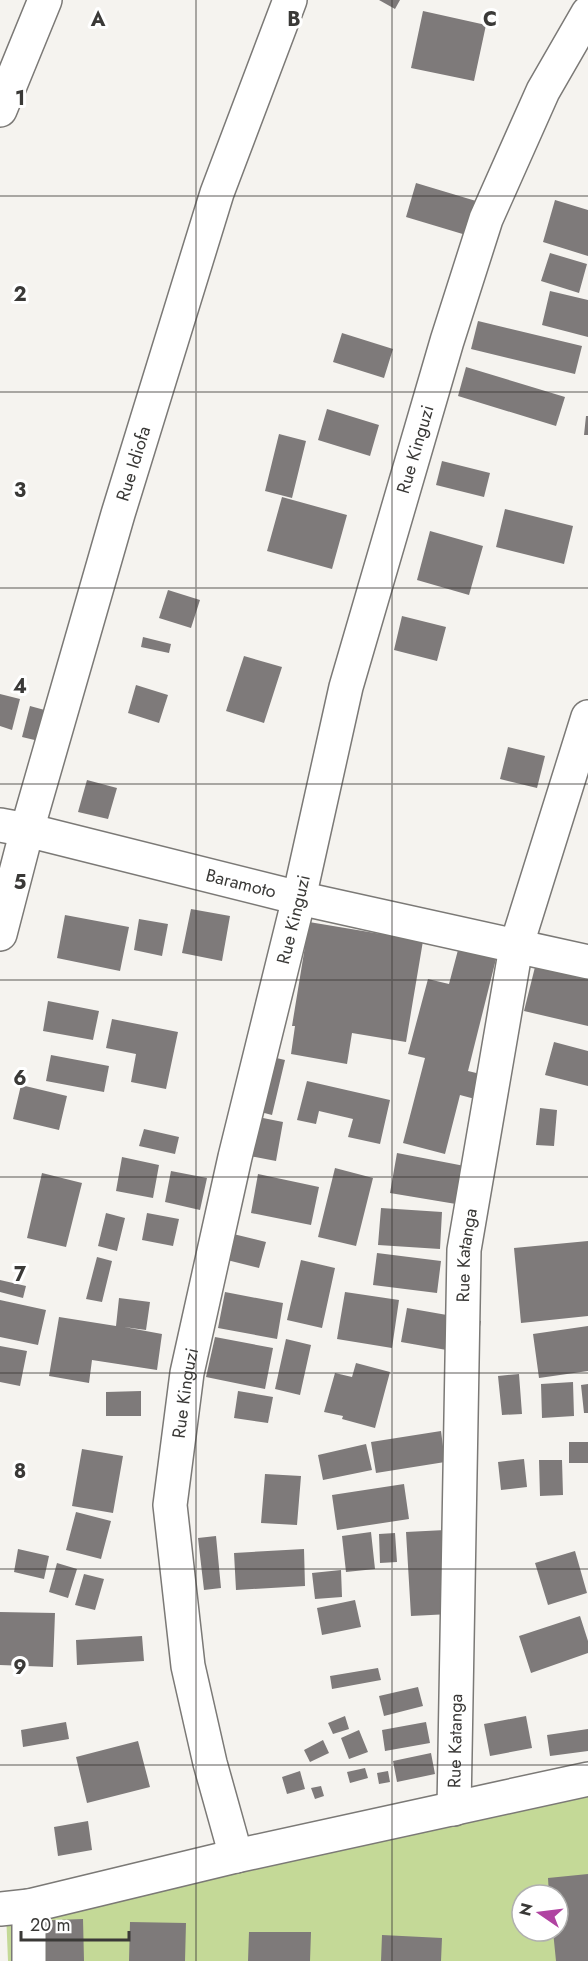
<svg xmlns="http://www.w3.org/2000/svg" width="588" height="1961" viewBox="0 0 588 1961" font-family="Jost,sans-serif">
	<rect width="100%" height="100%" fill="#f5f3ef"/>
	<path fill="#c4d997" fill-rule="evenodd" d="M588,1779V1961H8L6,1912ZM522,1895H558V1931H522Z"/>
	<path fill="#7e7a7a" d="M379,0H400L395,9Z
		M423,11L486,25L474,81L411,68Z
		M416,183L476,201L466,235L406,217Z
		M555,200L588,210V256L543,242Z
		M550,253L587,264L579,293L541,281Z
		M550,291L588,300V337L542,325Z
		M478,321L582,346L575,374L471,349Z
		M342,333L393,349L384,378L333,362Z
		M466,367L565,397L556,426L458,396Z
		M327,409L379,425L370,456L318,440Z
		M586,416H588V435H584Z
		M279,434L306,441L292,498L265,491Z
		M442,461L490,473L484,497L436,485Z
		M282,497L347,515L332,569L267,551Z
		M505,509L573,526L564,564L496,547Z
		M430,531L483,546L469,595L417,580Z
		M168,590L200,600L191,628L159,618Z
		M402,616L446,627L437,661L394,650Z
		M143,637L171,644L169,653L141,647Z
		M244,656L282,667L264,723L226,711Z
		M136,685L168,695L159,723L128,713Z
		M0,694L20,699L12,730L0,726Z
		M30,706L52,712L43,742L22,737Z
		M508,747L545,756L537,788L500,779Z
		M87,780L117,788L108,819L78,812Z
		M191,909L230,916L222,961L182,953Z
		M65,915L129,927L120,971L57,958Z
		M139,919L168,924L162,956L134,950Z
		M309,922L423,941L406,1042L352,1033L347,1064L291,1054L295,1026H292Z
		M458,950L496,959L468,1071L497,1078L490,1103L460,1095L445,1154L403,1143L425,1058L408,1054L428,979L449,984Z
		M535,967L588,980V1026L524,1011Z
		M48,1001L99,1011L93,1040L43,1031Z
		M112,1019L178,1032L166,1089L131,1082L136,1054L106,1048Z
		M554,1042L588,1051V1086L545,1075Z
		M251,1052L285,1060L272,1115L237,1106Z
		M51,1055L109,1066L104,1092L46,1081Z
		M307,1081L390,1100L380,1144L348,1137L353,1119L319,1111L316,1124L297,1120Z
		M21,1085L67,1096L59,1130L13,1119Z
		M540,1108L557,1110L554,1146L536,1145Z
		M258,1117L283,1122L276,1161L250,1156Z
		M144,1129L179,1137L175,1154L139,1146Z
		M397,1153L475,1168L468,1206L390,1193Z
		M122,1157L159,1165L153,1198L116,1191Z
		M335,1168L373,1178L356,1246L318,1237Z
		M171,1171L207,1178L200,1210L165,1202Z
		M42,1173L82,1183L66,1247L27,1238Z
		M258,1174L319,1187L311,1225L251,1213Z
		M381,1208L442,1212L440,1249L378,1245Z
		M106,1213L125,1218L117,1251L98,1246Z
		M147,1213L179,1219L173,1246L142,1240Z
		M225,1232L266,1242L259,1268L219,1258Z
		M588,1241V1316L521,1323L514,1248Z
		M377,1253L441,1261L437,1293L373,1285Z
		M97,1257L112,1261L102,1302L86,1299Z
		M301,1260L335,1268L322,1328L287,1320Z
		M0,1280L26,1286L23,1298L0,1292Z
		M225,1292L283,1303L277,1339L218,1328Z
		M345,1292L399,1300L392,1348L337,1339Z
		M119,1298L150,1302L146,1330L124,1327L162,1334L157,1370L92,1360L89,1383L49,1376L59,1317L116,1326Z
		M0,1300L46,1310L38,1345L0,1337Z
		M407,1308L481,1321L475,1355L401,1342Z
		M588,1326V1371L539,1378L533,1334Z
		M215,1337L273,1348L265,1389L206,1377Z
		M286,1339L311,1345L300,1395L275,1389Z
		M0,1346L27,1351L20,1386L0,1382Z
		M356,1363L390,1372L375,1428L342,1419L343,1416L324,1412L335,1373L352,1377Z
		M519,1374L522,1414L502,1415L498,1376Z
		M573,1382L574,1416L542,1418L541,1384Z
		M588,1384V1413H584L581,1385Z
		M141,1391V1416H106V1392Z
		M238,1391L273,1397L268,1423L234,1418Z
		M441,1431L445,1462L376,1473L371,1442Z
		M569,1442H588V1463H569Z
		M366,1444L372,1470L323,1480L318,1455Z
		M82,1449L123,1456L113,1513L72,1506Z
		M524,1459L527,1487L501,1490L498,1462Z
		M539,1460H562L563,1495L540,1496Z
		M265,1474L301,1476L297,1525L261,1523Z
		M404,1484L409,1519L337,1530L332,1495Z
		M76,1512L111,1521L101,1559L66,1550Z
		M465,1529L470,1613L411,1616L406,1532Z
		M371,1532L375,1569L346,1572L342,1536Z
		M395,1533L397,1562L380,1563L379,1534Z
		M216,1536L221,1588L204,1590L198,1538Z
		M18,1549L49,1556L44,1579L14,1572Z
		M304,1549L305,1586L236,1590L234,1553Z
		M575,1551L587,1593L548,1605L535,1563Z
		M57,1563L77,1569L68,1598L49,1592Z
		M341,1570L342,1597L315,1599L312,1573Z
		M84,1574L104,1579L95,1610L75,1605Z
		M355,1600L361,1627L322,1635L317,1608Z
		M0,1612L55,1613L53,1667L0,1665Z
		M580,1616L588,1641V1653L531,1673L519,1636Z
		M142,1636L144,1661L77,1665L76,1640Z
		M378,1668L381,1680L332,1689L330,1676Z
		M418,1687L423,1706L384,1716L379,1696Z
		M345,1716L349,1729L333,1734L328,1723Z
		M526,1716L532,1748L490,1756L484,1724Z
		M66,1722L69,1739L23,1747L21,1730Z
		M426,1722L430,1743L385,1751L382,1730Z
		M588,1729V1751L550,1756L547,1735Z
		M359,1730L368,1752L349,1759L341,1738Z
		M323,1740L329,1753L310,1762L304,1750Z
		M138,1741L150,1787L87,1803L76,1757Z
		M431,1753L435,1774L397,1782L393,1761Z
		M365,1768L368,1778L350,1783L347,1772Z
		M300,1771L305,1789L287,1794L282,1777Z
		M388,1771L390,1782L379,1784L377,1773Z
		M321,1786L324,1796L315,1799L311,1788Z
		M88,1821L92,1850L58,1856L54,1827Z
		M588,1874V1961H556L553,1931H558V1895H549L548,1878Z
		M83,1919L84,1961H32L30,1921Z
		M130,1922L186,1923L185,1961H129Z
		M249,1932H311L310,1961H248Z
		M382,1935L442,1938L441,1961H381Z"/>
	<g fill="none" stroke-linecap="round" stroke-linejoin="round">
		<g stroke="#7b7976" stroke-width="36">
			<g id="minor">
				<path d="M0,110L45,0"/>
				<path id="s1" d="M0,825L27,830L299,898L588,962"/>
				<path id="s2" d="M0,934L27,830L118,514L217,193L290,0"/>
				<path id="s3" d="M454,1809L464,1250L516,947L588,717"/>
				<path id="s4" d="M236,1856L210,1763L188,1666L170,1505L187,1373L235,1157L299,898L346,687L447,341L486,219L543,91L588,13"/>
				<path d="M29,1906V1961"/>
				<path d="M0,1909L29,1906L236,1856L588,1779"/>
			</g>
		</g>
		<use href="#minor" stroke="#fff" stroke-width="33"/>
	</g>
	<path fill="none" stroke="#3a3937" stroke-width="1.5" stroke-opacity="0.55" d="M196,0V1961M392,0V1961M0,196H588M0,392H588M0,588H588M0,784H588M0,980H588M0,1177H588M0,1373H588M0,1569H588M0,1765H588"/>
	<g text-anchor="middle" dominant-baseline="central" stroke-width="6" stroke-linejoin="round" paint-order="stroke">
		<g font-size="18" fill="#3a3937" stroke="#fff">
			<text stroke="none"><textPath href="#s4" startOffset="1443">Rue Kinguzi</textPath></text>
			<text stroke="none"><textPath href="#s2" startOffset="489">Rue Idiofa</textPath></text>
			<text stroke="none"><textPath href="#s1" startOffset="248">Baramoto</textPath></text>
			<text stroke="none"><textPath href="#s4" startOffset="957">Rue Kinguzi</textPath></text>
			<text stroke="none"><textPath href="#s3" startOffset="554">Rue Katanga</textPath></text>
			<text stroke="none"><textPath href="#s4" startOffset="471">Rue Kinguzi</textPath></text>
			<text stroke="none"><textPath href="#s3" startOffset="68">Rue Katanga</textPath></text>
		</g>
	</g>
	<g font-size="20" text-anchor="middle" font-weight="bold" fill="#3a3937" stroke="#fff" stroke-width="6" stroke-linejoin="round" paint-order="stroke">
		<text x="98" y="26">A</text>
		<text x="294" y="26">B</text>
		<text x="490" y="26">C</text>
		<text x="20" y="105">1</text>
		<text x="20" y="301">2</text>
		<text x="20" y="497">3</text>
		<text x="20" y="693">4</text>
		<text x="20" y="889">5</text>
		<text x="20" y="1085">6</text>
		<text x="20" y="1281">7</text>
		<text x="20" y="1478">8</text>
		<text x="20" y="1674">9</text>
	</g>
	<g transform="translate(540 1913) rotate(284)"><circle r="28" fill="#ffffff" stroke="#b0b0af" stroke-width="1.5"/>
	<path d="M0-4.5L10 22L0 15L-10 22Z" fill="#b043a1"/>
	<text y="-9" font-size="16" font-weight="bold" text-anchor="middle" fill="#3a3937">N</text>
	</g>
	<path d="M21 1931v9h108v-9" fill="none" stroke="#3a3937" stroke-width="3"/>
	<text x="30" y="1931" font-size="18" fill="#3a3937" stroke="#ffffff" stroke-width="4.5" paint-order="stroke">20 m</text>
</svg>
